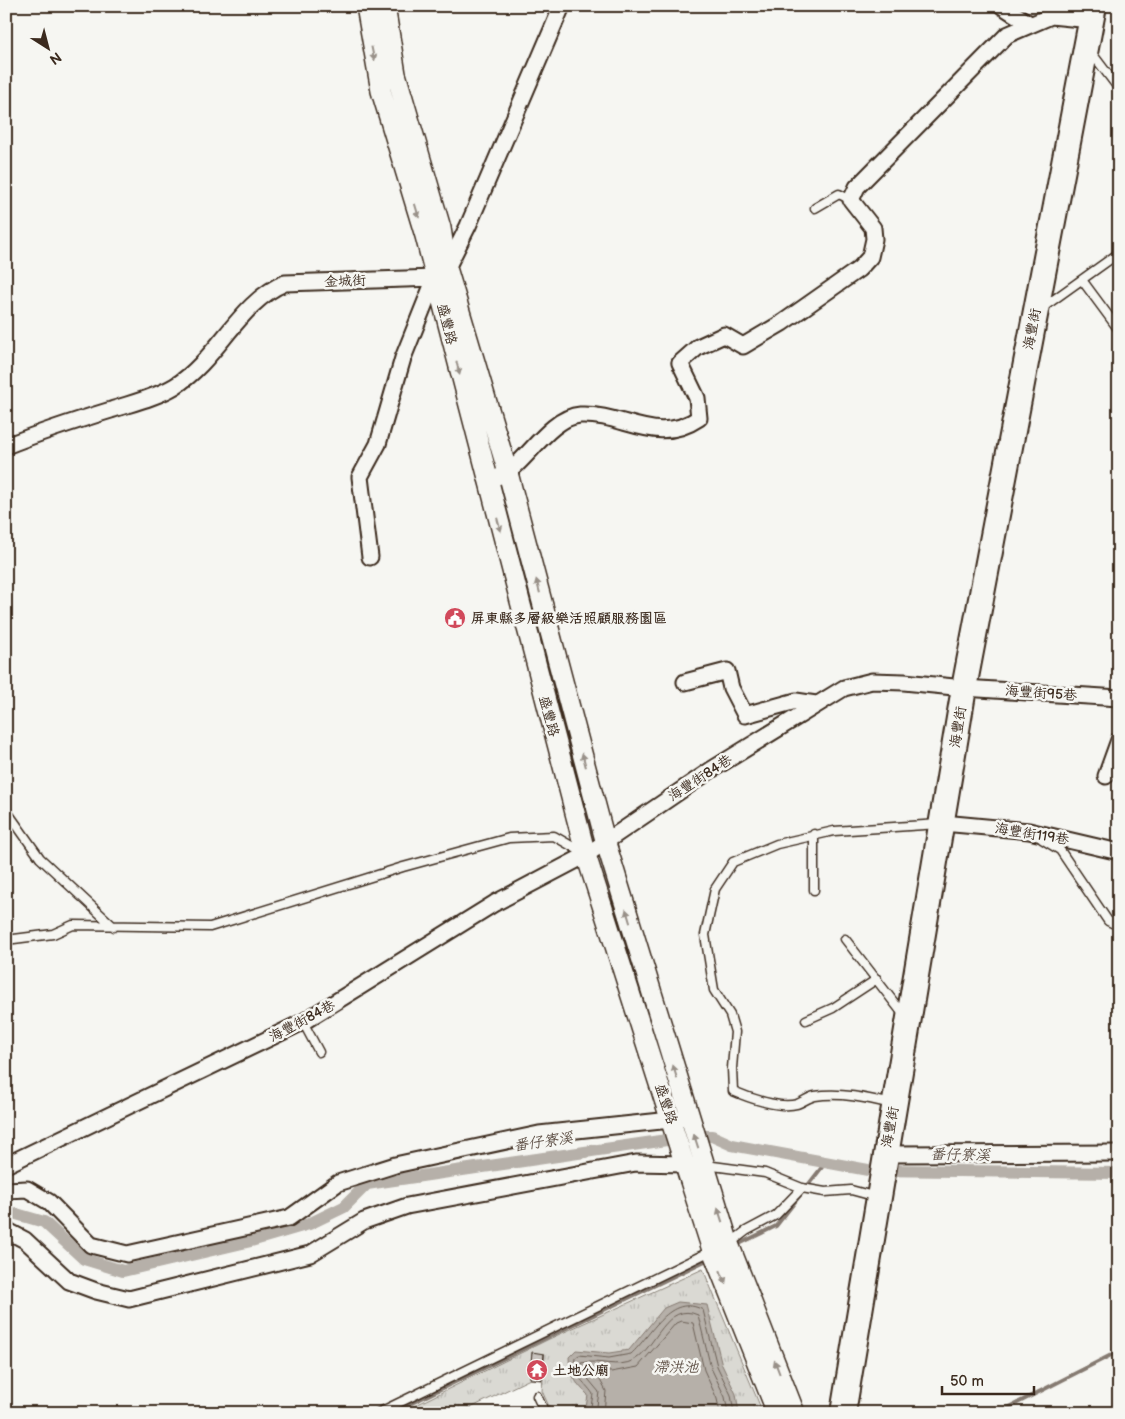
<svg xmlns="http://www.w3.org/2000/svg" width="1125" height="1419" viewBox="0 0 1125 1419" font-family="'Balsamiq Sans','LXGW WenKai TC',sans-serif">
	<defs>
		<pattern id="grass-tufts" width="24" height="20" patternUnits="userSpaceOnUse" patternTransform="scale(1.25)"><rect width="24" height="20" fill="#dad9d3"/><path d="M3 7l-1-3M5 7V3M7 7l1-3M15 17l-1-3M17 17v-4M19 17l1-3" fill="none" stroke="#bcbab5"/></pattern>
	</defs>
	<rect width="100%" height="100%" fill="#f6f6f2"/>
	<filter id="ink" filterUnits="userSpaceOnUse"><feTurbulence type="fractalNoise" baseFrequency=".02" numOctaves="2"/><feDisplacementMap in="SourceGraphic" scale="10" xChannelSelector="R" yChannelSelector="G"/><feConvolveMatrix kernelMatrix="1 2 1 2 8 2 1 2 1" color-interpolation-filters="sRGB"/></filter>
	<g filter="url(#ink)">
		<path fill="url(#grass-tufts)" stroke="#8a8278" d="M703,1269L763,1413H552L542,1391L544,1361L532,1360L530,1379L460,1413H400L549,1339Z"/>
		<path fill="#b6b0a9" stroke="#857a71" d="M678,1302L707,1305L722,1365L736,1394L739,1413H585L588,1395C576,1383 569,1375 569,1357L576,1350L609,1353L629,1350L664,1308Z"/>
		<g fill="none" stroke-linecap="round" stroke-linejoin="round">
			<path stroke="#6c6056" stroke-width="1" d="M590,1413L593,1394C584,1381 572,1375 575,1358L579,1355L609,1358L631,1354C651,1336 670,1292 703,1310L717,1366L731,1395L734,1413
				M596,1413L599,1392L584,1374L581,1363C598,1359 618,1369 634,1360C657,1347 666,1301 698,1315L711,1368L725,1397L728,1413
				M604,1413L606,1391L595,1371L611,1372L638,1367L676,1323L681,1321L693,1323L704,1370L717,1399L720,1413"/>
			<path stroke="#857a71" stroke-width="4" d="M805,1189L826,1162
				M735,1246L776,1226L801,1194
				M391,1413L709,1259
				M998,1413L1119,1351"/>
			<path stroke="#b6b0a9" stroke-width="12" d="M6,1211L44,1222L84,1259L123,1271L251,1241L309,1224L344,1207L367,1184L694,1136H712L732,1145L868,1170L1119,1173"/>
			<g stroke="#3b2a1e" stroke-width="11">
				<path id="service" d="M1091,52L1119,89
					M815,208L839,194L851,200
					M1082,280L1119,330
					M1042,308L1119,253
					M6,810L40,858L114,927
					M1042,839L1060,850L1108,921L1119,926
					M814,890V834
					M845,939L903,1014
					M6,940L53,934L73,925L210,927L403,867L509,838L554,836L582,852
					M806,1020L833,1008L877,979
					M303,1022L319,1052
					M892,1104C867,1098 840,1092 815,1096C809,1097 803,1102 797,1104C780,1109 749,1098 733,1091L732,1068L735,1032L730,1015L714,990L705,935L715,889L733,862L777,844L834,831L939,824
					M685,1164L703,1163L713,1166L765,1173L802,1188L825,1192L851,1190L877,1197
					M729,1244L746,1231L776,1215L802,1188
					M537,1396L545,1413
					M378,1413L711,1251"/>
			</g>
			<g stroke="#3b2a1e" stroke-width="19">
				<path id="minor" d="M1002,6L1030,24
					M6,446C41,432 75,421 111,410C132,403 155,398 175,386C217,360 240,301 285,283L435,278L447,268L468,226L562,6
					M487,480C493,478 503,476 508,472C528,458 552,417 580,415C624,413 656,447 699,418L697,398L680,363L698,347L724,335L743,346L782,323L859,269L870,257L874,239L873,228L851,200L857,187L1007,35L1051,16L1091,20
					M370,557L360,477L378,444L403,358L435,278
					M685,682L727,671L731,688L745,715L796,701L816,704
					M1106,776L1119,740
					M943,823L1029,831L1119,852
					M885,1154L1119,1153
					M6,1165L303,1022L495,903L586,855L711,770L844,688L872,681L904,682L964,688L1119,698
					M6,1190L27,1189L49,1202L91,1245L127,1254L289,1218L338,1183L395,1165L539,1134L680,1119
					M6,1230L25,1240L69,1281L96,1291L129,1299L310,1254L364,1221L407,1206L636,1163L685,1164"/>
			</g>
			<g stroke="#3b2a1e" stroke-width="22">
				<path id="tertiary" d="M366,6L381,91L425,236L586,855L712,1250L777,1413
					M385,6L396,74L441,228L447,268L508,473L605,840L729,1244L795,1413"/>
			</g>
			<g stroke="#3b2a1e" stroke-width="28">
				<path id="primary" d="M843,1413L964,688L1094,6"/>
			</g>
			<use href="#service" stroke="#f6f6f2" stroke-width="8"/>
			<use href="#minor" stroke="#f6f6f2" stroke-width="15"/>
			<use href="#tertiary" stroke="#f6f6f2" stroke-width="19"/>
			<use href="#primary" stroke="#f6f6f2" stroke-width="24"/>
		</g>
		<path fill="#aca8a3" stroke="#3b2a1e" d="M544,1361L542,1380L530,1379V1372Z"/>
		<path fill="#8c8885" stroke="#3b2a1e" d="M544,1354V1361L542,1380V1373Z"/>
		<path fill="#c8c3be" stroke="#3b2a1e" d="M532,1352L544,1354L542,1373L530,1372Z"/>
		<defs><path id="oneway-solid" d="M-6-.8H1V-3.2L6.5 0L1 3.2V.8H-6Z" transform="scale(1.25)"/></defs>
		<g fill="#989088">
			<use href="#oneway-solid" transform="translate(373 54) rotate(78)"/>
			<use href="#oneway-solid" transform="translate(417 211) rotate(73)"/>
			<use href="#oneway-solid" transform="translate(458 368) rotate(76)"/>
			<use href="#oneway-solid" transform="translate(499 525) rotate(75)"/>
			<use href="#oneway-solid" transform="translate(538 586) rotate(-105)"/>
			<use href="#oneway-solid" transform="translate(584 760) rotate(-105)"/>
			<use href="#oneway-solid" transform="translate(628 916) rotate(-107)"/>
			<use href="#oneway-solid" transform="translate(675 1072) rotate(-107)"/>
			<use href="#oneway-solid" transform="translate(696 1141) rotate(-108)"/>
			<use href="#oneway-solid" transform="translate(720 1215) rotate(-108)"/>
			<use href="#oneway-solid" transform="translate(723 1277) rotate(68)"/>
			<use href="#oneway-solid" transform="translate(777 1367) rotate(-111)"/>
		</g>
	</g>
	<defs>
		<g id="civic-disc" transform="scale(1.125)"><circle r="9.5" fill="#d1495b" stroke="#f6f6f2"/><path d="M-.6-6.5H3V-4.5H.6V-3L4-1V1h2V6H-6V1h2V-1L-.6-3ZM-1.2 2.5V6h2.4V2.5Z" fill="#fff"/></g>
		<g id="temple-disc" transform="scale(1.125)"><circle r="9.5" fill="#d1495b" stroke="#f6f6f2"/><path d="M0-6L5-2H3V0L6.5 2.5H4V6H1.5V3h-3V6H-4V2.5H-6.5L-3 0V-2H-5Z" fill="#fff"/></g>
	</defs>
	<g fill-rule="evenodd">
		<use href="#civic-disc" x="455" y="618"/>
		<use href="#temple-disc" x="537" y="1370"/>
	</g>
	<g text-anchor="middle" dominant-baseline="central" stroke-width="5" stroke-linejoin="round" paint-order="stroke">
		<g font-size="14" fill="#3b2a1e" stroke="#f6f6f2">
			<text transform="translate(345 281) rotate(-2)">金城街</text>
			<text transform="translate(447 324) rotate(76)">盛豐路</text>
			<text transform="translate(1032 329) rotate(-79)">海豐街</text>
			<text transform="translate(1041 693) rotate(4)">海豐街95巷</text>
			<text transform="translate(549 716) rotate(75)">盛豐路</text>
			<text transform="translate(958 727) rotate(-81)">海豐街</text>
			<text transform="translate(700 778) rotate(-33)">海豐街84巷</text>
			<text transform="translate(1032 834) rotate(9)">海豐街119巷</text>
			<text transform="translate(302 1021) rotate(-28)">海豐街84巷</text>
			<text transform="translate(666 1104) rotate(72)">盛豐路</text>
			<text transform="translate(890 1127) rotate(-80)">海豐街</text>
		</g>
		<g font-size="14" font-weight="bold" fill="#3b2a1e" stroke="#f6f6f2" text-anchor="start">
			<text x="471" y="618">屏東縣多層級樂活照顧服務園區</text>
			<text x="553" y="1370">土地公廟</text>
		</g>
		<g font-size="15" font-style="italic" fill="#605248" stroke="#f6f6f2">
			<text transform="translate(543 1142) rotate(-8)">番仔寮溪</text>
			<text transform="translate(960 1155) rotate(1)">番仔寮溪</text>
			<text x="676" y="1367">滯洪池</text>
		</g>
	</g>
	<rect width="1125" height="1419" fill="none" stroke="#f6f6f2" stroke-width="25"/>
	<rect x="12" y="12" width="1100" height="1394" fill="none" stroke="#3b2a1e" stroke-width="2" filter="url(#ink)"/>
	<g transform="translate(48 48) rotate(144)" stroke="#f6f6f2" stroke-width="4" paint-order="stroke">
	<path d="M0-4L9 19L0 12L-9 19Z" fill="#3b2a1e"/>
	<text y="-8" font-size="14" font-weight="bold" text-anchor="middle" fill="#3b2a1e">N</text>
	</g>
	<path d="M942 1386v8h92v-8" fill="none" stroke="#3b2a1e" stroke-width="2.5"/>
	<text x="950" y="1386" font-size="15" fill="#3b2a1e" stroke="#f6f6f2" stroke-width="4" paint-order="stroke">50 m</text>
</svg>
